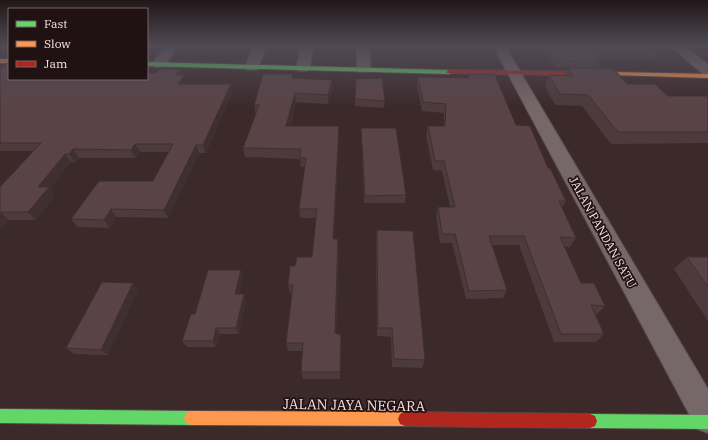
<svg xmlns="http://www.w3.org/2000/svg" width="708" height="440" viewBox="0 0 708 440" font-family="'IBM Plex Serif',serif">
	<rect width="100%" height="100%" fill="#3c2a2b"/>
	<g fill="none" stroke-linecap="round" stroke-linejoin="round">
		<g stroke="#59494a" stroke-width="2">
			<path id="street" d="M166,46H178L164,67H154L152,64Z
				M254,46H266L259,67L257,70H247L245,67Z
				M301,46H313L310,68L308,71H298L296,68Z
				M357,46H369L371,69L369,72H359L357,69Z
				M493,46H505L708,389V433L697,429Z
				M670,46H684L708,64V75L703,74Z"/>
		</g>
		<g stroke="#59494a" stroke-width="2">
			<path id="fast" d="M147,62L449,70L452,72L449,74L147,66Z
				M0,409L191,411L196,413L198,418L196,423L191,425L0,423Z
				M590,414L708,415V429L590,428L585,426L583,421L585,416Z"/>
		</g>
		<g stroke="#59494a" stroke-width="2">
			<path id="slow" d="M0,59H9V63H0Z
				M615,72L708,74V78L613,75L612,74Z
				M191,411L405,412L410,414L412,419L410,424L405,426L191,425L186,423L184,418L186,413Z"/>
		</g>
		<g stroke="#59494a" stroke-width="2">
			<path id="jam" d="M449,70L615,72L618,74L615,76L447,73L446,72Z
				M405,412L590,414L595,416L597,421L595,426L590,428L405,426L400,424L398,419L400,414Z"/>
		</g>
		<use href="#street" fill="#766768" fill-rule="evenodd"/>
		<use href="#fast" fill="#63d668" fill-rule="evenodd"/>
		<use href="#slow" fill="#ff974d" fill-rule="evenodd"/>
		<use href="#jam" fill="#b3261e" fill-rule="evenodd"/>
	</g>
	<path fill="#4d3a3c" d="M540,46H651L659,52L655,59H598L601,62L598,69L627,84L668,96H708V144L707,143L611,144L582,106L555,105L545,86L549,75L564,76L567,68H555Z
		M0,69L9,79L156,73L180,69L182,75L186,83V84L233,92L206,153H199L168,218L116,217L110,228L77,227L71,219L153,181L169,152H140L136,158H79L75,162H71L50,188L55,195L36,220H9L0,230V187L33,151H0Z
		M468,74L516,125L548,168L566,201L562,207L576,238L570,247H564L581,283L605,306L597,314H595L604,334L596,342H554L519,245H492L507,290L503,298L466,299L452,243H440L436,216L438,207H450L442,171L433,170L426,135L428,126H444V113L422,111L417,86L418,77L467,78Z
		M293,78L332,80L333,89L328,104L296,102L290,126H339V135L334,239L339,248L336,333L341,343L340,379H303L301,372L303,351H288L286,343L292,294H290L288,285L295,266L312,257L316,218H300L299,209L305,167H301L300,159L245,157L243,148L256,115L254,105Z
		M356,79L385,101L384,108L355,106Z
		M361,128L406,195L405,203H364Z
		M377,230L425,360L422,368L392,367L391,337L377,336L376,240Z
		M687,257H708V321L674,269Z
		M241,270L243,277L239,294L246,301L239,334H220L216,347H187L182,341L195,314Z
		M133,283L138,290L108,355L74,354L66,348Z"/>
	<path fill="#3f2f31" d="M180,69L182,77L175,75Z
		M184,75L186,83L181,92L178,84Z
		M332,80L333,89L328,104V95Z
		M231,84L233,92L206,153L203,145Z
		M295,93L296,102L287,135L286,126Z
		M339,126V135L333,248V239Z
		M135,144L140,152L136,158L131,150Z
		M196,145L199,153L168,218L164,210Z
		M73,149L79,158L75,162L69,154Z
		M65,154L71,162L50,188L55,195L36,220L28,212L38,187Z
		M111,209L116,217L110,228L104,220Z
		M0,212L9,220L0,230Z
		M338,239L339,248L335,340V333Z
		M241,270L243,277L237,301L235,294Z
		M133,283L138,290L108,355L101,350Z
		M244,294L246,301L239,334L236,328Z
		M216,328L220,334L216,347L213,341Z"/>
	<path fill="#5a4346" stroke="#3f2f31" d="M547,46H651L659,52H593L601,62L558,61Z
		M8,63H9V79H147V73H156L160,69H180L175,75H184L178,84H231L203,145H196L164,210L111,209L104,220L71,219L99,181H153L173,144H135L131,150L73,149L69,154H65L38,187H49L28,212H0V187L41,143H0V69Z
		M567,68L614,69L627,84H655L668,96H708V132H618L588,95L560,94L549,75L573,76Z
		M263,74H293L292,78L332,80L328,95L295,93L286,126H339L333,239H338L335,333L341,335L340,372H301L303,343H286L293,285H288L290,266H295L297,257H312L317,209H299L306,158H300L301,149L243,148L259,105H254Z
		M468,74L495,75L516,125L530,126L548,168H550L566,201H559L576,238L560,237L581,283H594L605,306L591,305L604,334H561L524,236H489L507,290L469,291L455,234H442L438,207H455L444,161H435L428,126H445L446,104L423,102L418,77L469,78Z
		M382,78L385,101L355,99L356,79Z
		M361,128H396L406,195L365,196Z
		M377,230L413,231L425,360L394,359L392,328H378Z
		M687,257H708V287Z
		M208,270H241L235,294H244L236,328H216L213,341H182L191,314H195Z
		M102,282L133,283L101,350L66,348Z"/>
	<linearGradient id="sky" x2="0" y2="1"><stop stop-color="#211718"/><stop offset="0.43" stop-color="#504a55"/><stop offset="1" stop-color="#504a55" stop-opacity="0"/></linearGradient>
	<rect width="708" height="107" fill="url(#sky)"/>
	<g text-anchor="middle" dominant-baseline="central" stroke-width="3.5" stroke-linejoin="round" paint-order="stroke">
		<g font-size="12" fill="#f9e1e2" stroke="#201112">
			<text transform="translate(603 232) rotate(61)">JALAN PANDAN SATU</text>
		</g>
		<g font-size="14" fill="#f9e1e2" stroke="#201112">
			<text transform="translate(354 405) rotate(1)">JALAN JAYA NEGARA</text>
		</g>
	</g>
	<rect x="8" y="8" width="140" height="72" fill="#201112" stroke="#776465"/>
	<rect x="16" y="21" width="20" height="6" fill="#63d668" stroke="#776465"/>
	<text x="44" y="28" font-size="12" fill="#f9e1e2">Fast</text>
	<rect x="16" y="41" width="20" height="6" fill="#ff974d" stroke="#776465"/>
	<text x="44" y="48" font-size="12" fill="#f9e1e2">Slow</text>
	<rect x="16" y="61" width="20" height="6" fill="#b3261e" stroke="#776465"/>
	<text x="44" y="68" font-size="12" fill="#f9e1e2">Jam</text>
</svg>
